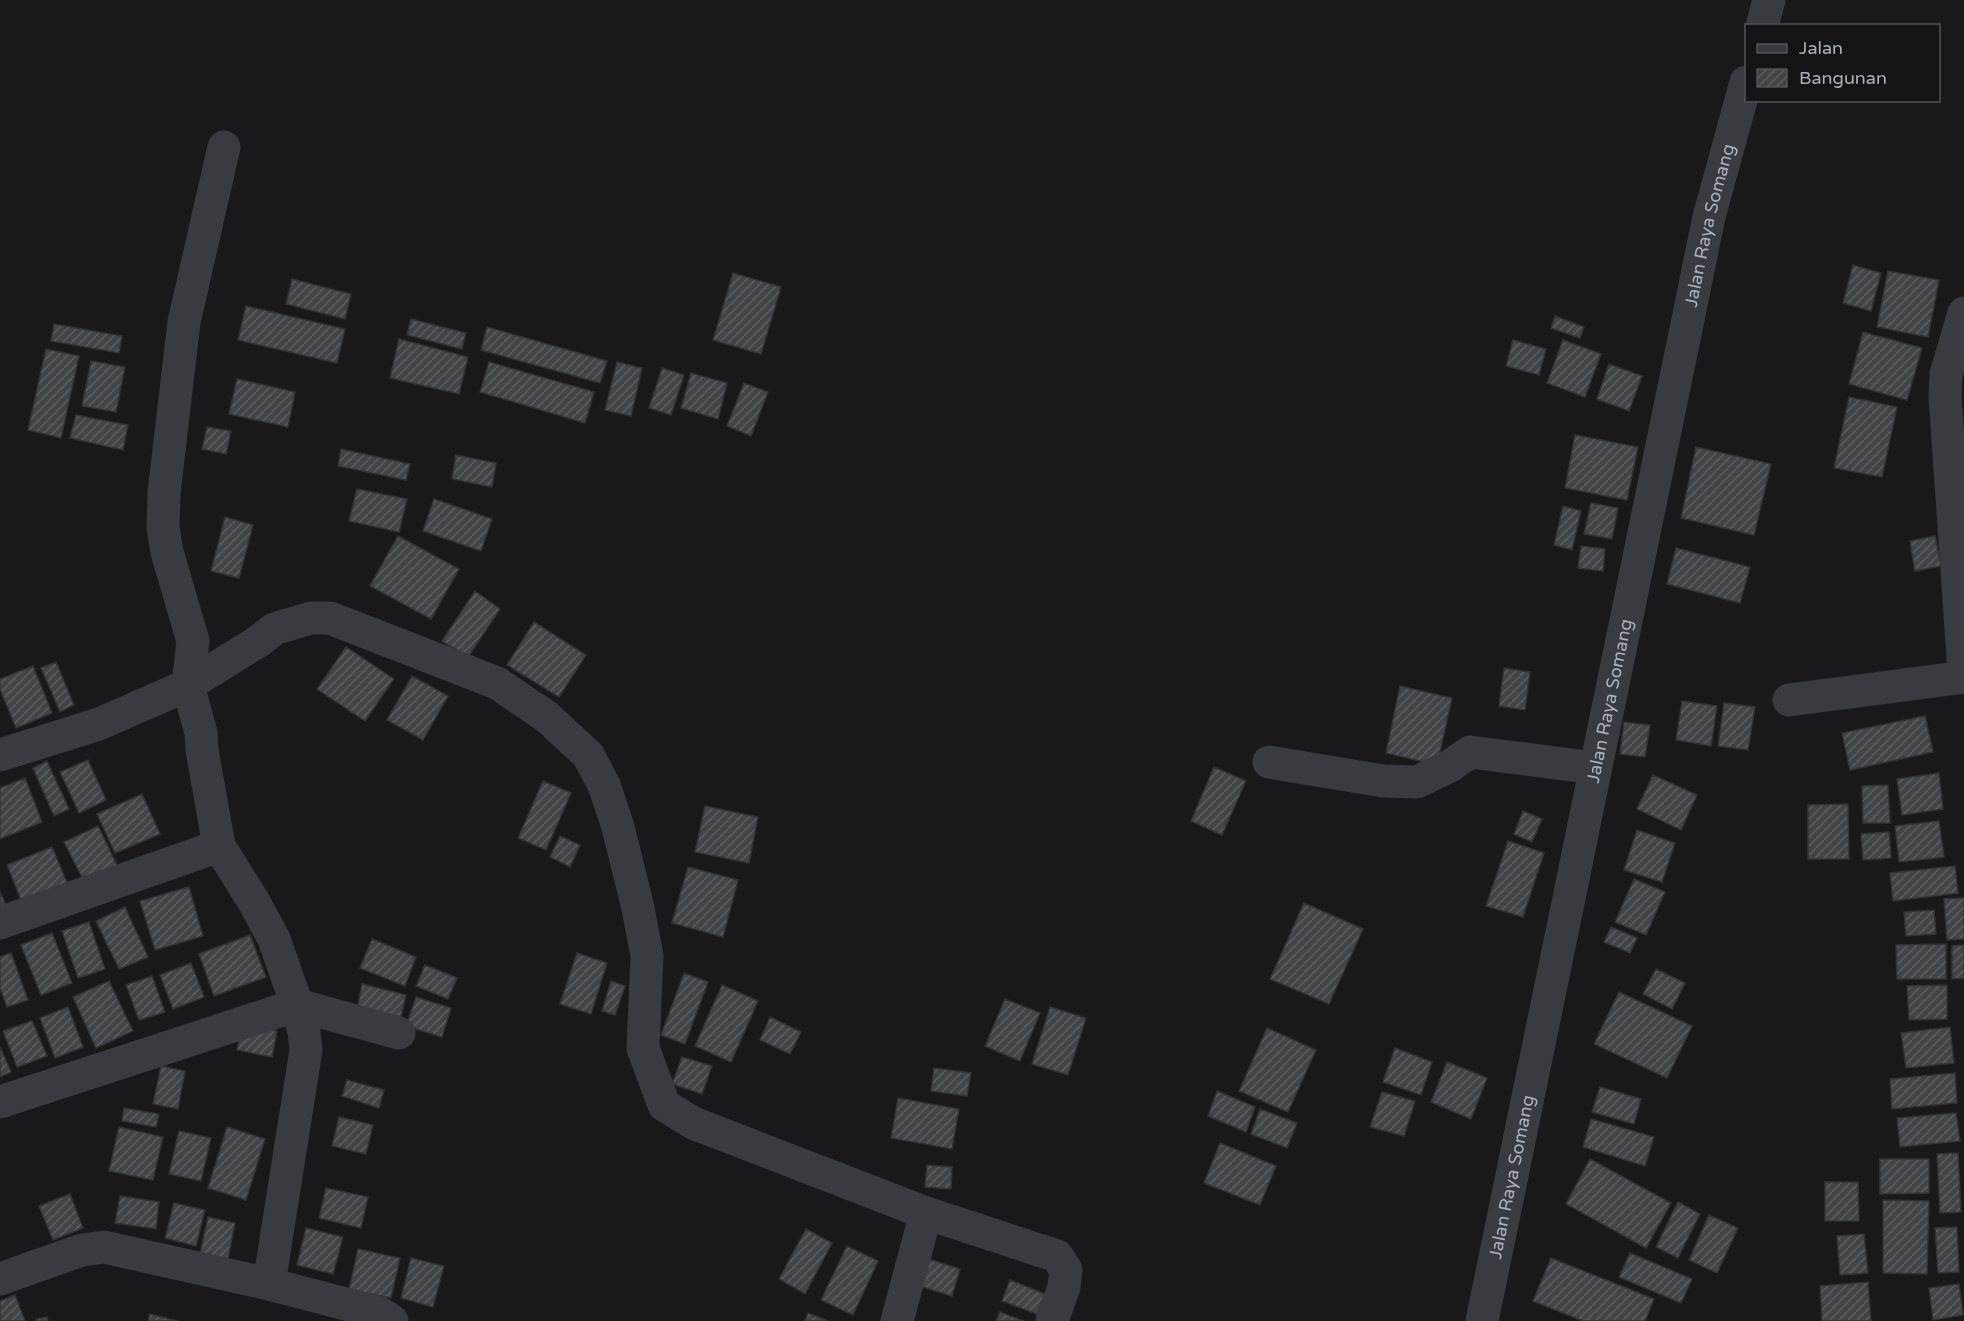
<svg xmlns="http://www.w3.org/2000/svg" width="1964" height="1321" viewBox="0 0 1964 1321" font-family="'Varela Round',sans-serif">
	<defs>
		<pattern id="building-hatch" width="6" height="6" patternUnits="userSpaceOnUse" patternTransform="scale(1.5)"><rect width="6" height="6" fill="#434448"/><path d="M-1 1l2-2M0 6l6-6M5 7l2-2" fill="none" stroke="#5b5d60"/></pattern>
	</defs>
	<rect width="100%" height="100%" fill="#19191b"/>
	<path fill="url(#building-hatch)" stroke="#333337" stroke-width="1.5" d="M1853,265L1881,273L1871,311L1843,303Z
		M1888,271L1939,280L1928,337L1877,327Z
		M733,273L781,287L761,354L713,340Z
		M292,279L351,294L345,319L286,304Z
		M246,306L345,329L337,363L238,340Z
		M1555,316L1584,327L1580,338L1551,328Z
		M411,319L466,333L462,349L407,335Z
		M54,324L122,336L119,353L51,341Z
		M487,327L607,361L600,383L481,350Z
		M1863,332L1922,348L1907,400L1849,384Z
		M399,339L468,357L459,394L390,378Z
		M1513,340L1546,349L1539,375L1506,366Z
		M1563,340L1601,354L1585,397L1547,383Z
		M46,349L79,356L61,438L28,430Z
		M91,361L125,367L116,412L82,406Z
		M489,362L594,392L585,423L480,392Z
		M617,362L642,368L631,416L605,410Z
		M1609,364L1642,376L1629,411L1597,399Z
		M662,368L684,375L671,415L649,408Z
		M691,373L727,383L718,419L681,408Z
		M237,379L295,392L288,427L229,414Z
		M744,383L768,392L751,436L727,426Z
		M1849,397L1897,407L1882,477L1834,468Z
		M76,415L128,425L123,450L70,438Z
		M207,427L231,431L226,454L202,449Z
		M1575,435L1638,447L1627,500L1565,488Z
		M1696,447L1771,464L1754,535L1681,518Z
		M341,449L410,464L406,480L338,466Z
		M456,455L496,463L492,487L452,479Z
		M357,489L407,499L399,532L349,521Z
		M434,499L492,519L481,551L423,531Z
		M1591,503L1618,508L1612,539L1584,534Z
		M1563,506L1581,511L1572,550L1554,545Z
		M225,517L253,525L239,578L211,571Z
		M398,536L459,569L431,619L370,586Z
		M1935,536L1941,566L1915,571L1910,541Z
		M1581,546L1605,549L1603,571L1578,568Z
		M1676,548L1750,567L1740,603L1667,584Z
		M475,591L500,609L468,657L442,641Z
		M534,622L586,655L559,697L507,665Z
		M346,647L394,679L365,721L317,689Z
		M56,662L74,705L60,712L41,668Z
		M33,666L52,713L16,728L0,689V679Z
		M1504,668L1530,672L1525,710L1499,706Z
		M412,676L448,696L423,740L387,720Z
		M1400,686L1452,698L1437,765L1386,753Z
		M1682,701L1717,706L1711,746L1676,740Z
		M1724,703L1755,707L1748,750L1718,746Z
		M1925,716L1933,752L1850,770L1842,733Z
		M1624,722L1650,725L1645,757L1620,754Z
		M88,760L106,800L79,813L60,772Z
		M47,761L69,809L54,816L33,768Z
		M1214,767L1246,781L1222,835L1191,821Z
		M1939,773L1943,809L1902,815L1897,779Z
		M1653,775L1697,795L1681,830L1637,809Z
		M25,778L42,822L0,839V788Z
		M543,781L571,793L546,850L518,838Z
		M1888,785L1890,823H1863L1862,786Z
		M142,794L160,834L115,853L97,814Z
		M1848,804L1849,859H1808V805Z
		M705,806L758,817L749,863L695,852Z
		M1523,811L1542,819L1532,842L1514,834Z
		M1939,821L1944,857L1899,862L1895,826Z
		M98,826L118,867L85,883L64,842Z
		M1637,830L1675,843L1662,882L1624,870Z
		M1889,832L1891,858L1863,860L1861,834Z
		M560,836L580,845L570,867L550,857Z
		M1508,841L1544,853L1523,917L1486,906Z
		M52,847L69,887L23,905L7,865Z
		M1955,866L1958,893L1893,901L1890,873Z
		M688,867L738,880L723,937L672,923Z
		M1634,879L1665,892L1646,935L1615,922Z
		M189,887L203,936L155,950L140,901Z
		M0,892L7,907L0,910Z
		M1964,898V939L1947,940L1944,899Z
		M1304,903L1363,929L1329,1004L1270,979Z
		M125,907L148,957L119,969L96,921Z
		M1934,910L1936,934L1906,936L1904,912Z
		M89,922L105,969L78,978L62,931Z
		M1611,927L1637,938L1630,953L1604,942Z
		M52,933L72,983L41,995L21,945Z
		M250,935L266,977L214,996L199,954Z
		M372,939L416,957L405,986L360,968Z
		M1946,944V979H1897L1896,945Z
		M1964,945V978L1952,979V946Z
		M11,953L28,1000L7,1007L0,988V957Z
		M577,953L607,963L591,1014L560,1004Z
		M191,963L204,997L173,1009L160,975Z
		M425,965L457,978L448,999L416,986Z
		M1656,969L1685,983L1672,1009L1643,994Z
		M684,973L708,982L685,1044L661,1035Z
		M152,976L165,1012L139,1020L126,985Z
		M109,981L133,1031L96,1048L73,997Z
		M611,981L625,986L615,1015L602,1011Z
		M362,984L406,995L399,1025L356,1015Z
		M722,985L758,1001L731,1062L695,1046Z
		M1947,985V1019L1909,1020L1907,986Z
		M1619,992L1692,1026L1667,1078L1594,1044Z
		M416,997L451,1008L442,1037L406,1026Z
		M1005,999L1040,1013L1020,1061L985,1046Z
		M68,1007L83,1047L55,1058L40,1018Z
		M1050,1007L1086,1018L1068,1075L1032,1064Z
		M770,1017L801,1032L790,1054L760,1040Z
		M32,1021L47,1056L17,1067L3,1031Z
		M243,1024L277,1031L272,1057L237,1050Z
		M1950,1027L1954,1063L1906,1068L1901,1033Z
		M1267,1028L1316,1050L1288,1112L1239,1091Z
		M0,1047L11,1072L0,1077Z
		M1395,1048L1432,1062L1421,1095L1383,1082Z
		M682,1057L712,1066L702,1094L672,1084Z
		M1447,1062L1487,1078L1471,1119L1431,1102Z
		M161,1066L185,1071L178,1109L153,1104Z
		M934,1068L971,1073L967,1096L931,1091Z
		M1955,1073L1957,1103L1892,1109L1890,1079Z
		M347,1080L384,1090L379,1108L342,1096Z
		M1600,1087L1641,1099L1634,1124L1592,1112Z
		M1217,1091L1255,1107L1246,1132L1208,1116Z
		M1382,1092L1415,1101L1404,1136L1370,1127Z
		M898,1098L959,1109L952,1149L891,1138Z
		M124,1108L159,1114L156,1127L122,1121Z
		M1260,1109L1297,1123L1287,1148L1251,1134Z
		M1956,1113L1960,1141L1900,1147L1897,1118Z
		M339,1117L373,1125L366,1154L332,1146Z
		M1591,1119L1654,1137L1645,1166L1583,1147Z
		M119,1127L163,1137L153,1180L109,1171Z
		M227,1127L265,1139L246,1200L208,1188Z
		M179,1131L211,1138L201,1181L169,1174Z
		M1220,1143L1276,1166L1260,1205L1204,1183Z
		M1958,1153L1961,1212L1940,1213L1937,1154Z
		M1590,1159L1671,1203L1646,1248L1566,1204Z
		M1880,1159H1929V1193L1880,1194Z
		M927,1165L952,1167L951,1189L925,1187Z
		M1825,1182H1858L1859,1221H1825Z
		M326,1188L368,1197L361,1228L319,1218Z
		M70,1194L83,1228L53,1240L39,1206Z
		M120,1196L159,1202L156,1229L115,1223Z
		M1883,1200L1929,1201L1927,1274L1883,1273Z
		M1678,1202L1700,1214L1678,1258L1656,1247Z
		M174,1203L205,1210L196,1246L165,1238Z
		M1709,1215L1738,1228L1717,1273L1689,1260Z
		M208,1217L235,1223L228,1259L200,1254Z
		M1957,1227L1959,1272L1938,1273L1935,1228Z
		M306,1228L343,1237L333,1274L297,1265Z
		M806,1229L832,1243L805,1294L779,1279Z
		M1864,1234L1868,1273L1840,1275L1837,1236Z
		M847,1246L878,1261L853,1315L821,1300Z
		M358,1249L400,1258L391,1298L349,1290Z
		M1630,1253L1692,1279L1681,1303L1619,1277Z
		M918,1256L960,1269L952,1296L910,1283Z
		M411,1258L444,1266L433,1307L401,1298Z
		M1551,1258L1654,1299L1645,1321H1583L1533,1301Z
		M1010,1280L1045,1294L1037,1314L1002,1301Z
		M1868,1282L1871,1321H1822L1820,1286Z
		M1959,1284L1963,1315L1933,1320L1929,1288Z
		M15,1295L25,1321H0V1301Z
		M1000,1312L1024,1321H996Z
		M808,1313L828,1321H805Z
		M150,1314L178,1321H148Z
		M47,1317L48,1321H36V1319Z"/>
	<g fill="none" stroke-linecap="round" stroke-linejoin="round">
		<g stroke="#3a3b40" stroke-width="33">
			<path d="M1762,26L1769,0"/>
			<path d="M1964,313L1946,374L1945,396L1964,672"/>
			<path d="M188,685L259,641L274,629L311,618H330L497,683L547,717L588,755L604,785L618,827L638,908L647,956L643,1048L664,1105L693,1123L926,1213L1057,1256L1066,1270L1064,1287L1052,1321"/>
			<path d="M188,685L193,641L167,552L163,528L164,493L184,322L224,147"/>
			<path d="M1789,700L1964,677"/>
			<path d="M0,755L99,724L188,685L201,733L202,750L219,846L254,902L274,939L297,1005L399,1033"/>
			<path d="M1269,762L1383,781L1417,782L1450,766L1470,752L1595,768"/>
			<path d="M0,923L219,846"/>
			<path d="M0,1102L297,1005L304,1032L306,1050L269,1284"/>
			<path d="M0,1279L82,1250L104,1247L269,1284L380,1313L392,1321"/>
			<path d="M897,1321L926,1213"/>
			<path id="s1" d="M1482,1321L1709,217L1746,82"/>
		</g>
	</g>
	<g text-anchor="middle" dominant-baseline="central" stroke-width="4.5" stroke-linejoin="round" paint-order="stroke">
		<g font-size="18" fill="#abb1bb" stroke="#141416">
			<text stroke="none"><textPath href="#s1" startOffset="1119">Jalan Raya Somang</textPath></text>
			<text stroke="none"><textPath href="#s1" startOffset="633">Jalan Raya Somang</textPath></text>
			<text stroke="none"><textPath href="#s1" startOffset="147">Jalan Raya Somang</textPath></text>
		</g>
	</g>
	<rect x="1745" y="24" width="195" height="78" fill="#141416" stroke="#505358" stroke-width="1.5"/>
	<rect x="1757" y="44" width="30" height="9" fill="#3a3b40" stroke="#505358" stroke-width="1.5"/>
	<text x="1799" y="54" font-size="18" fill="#abb1bb">Jalan</text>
	<rect x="1757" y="69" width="30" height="18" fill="url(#building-hatch)" stroke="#505358" stroke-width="1.5"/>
	<text x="1799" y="84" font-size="18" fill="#abb1bb">Bangunan</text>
</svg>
